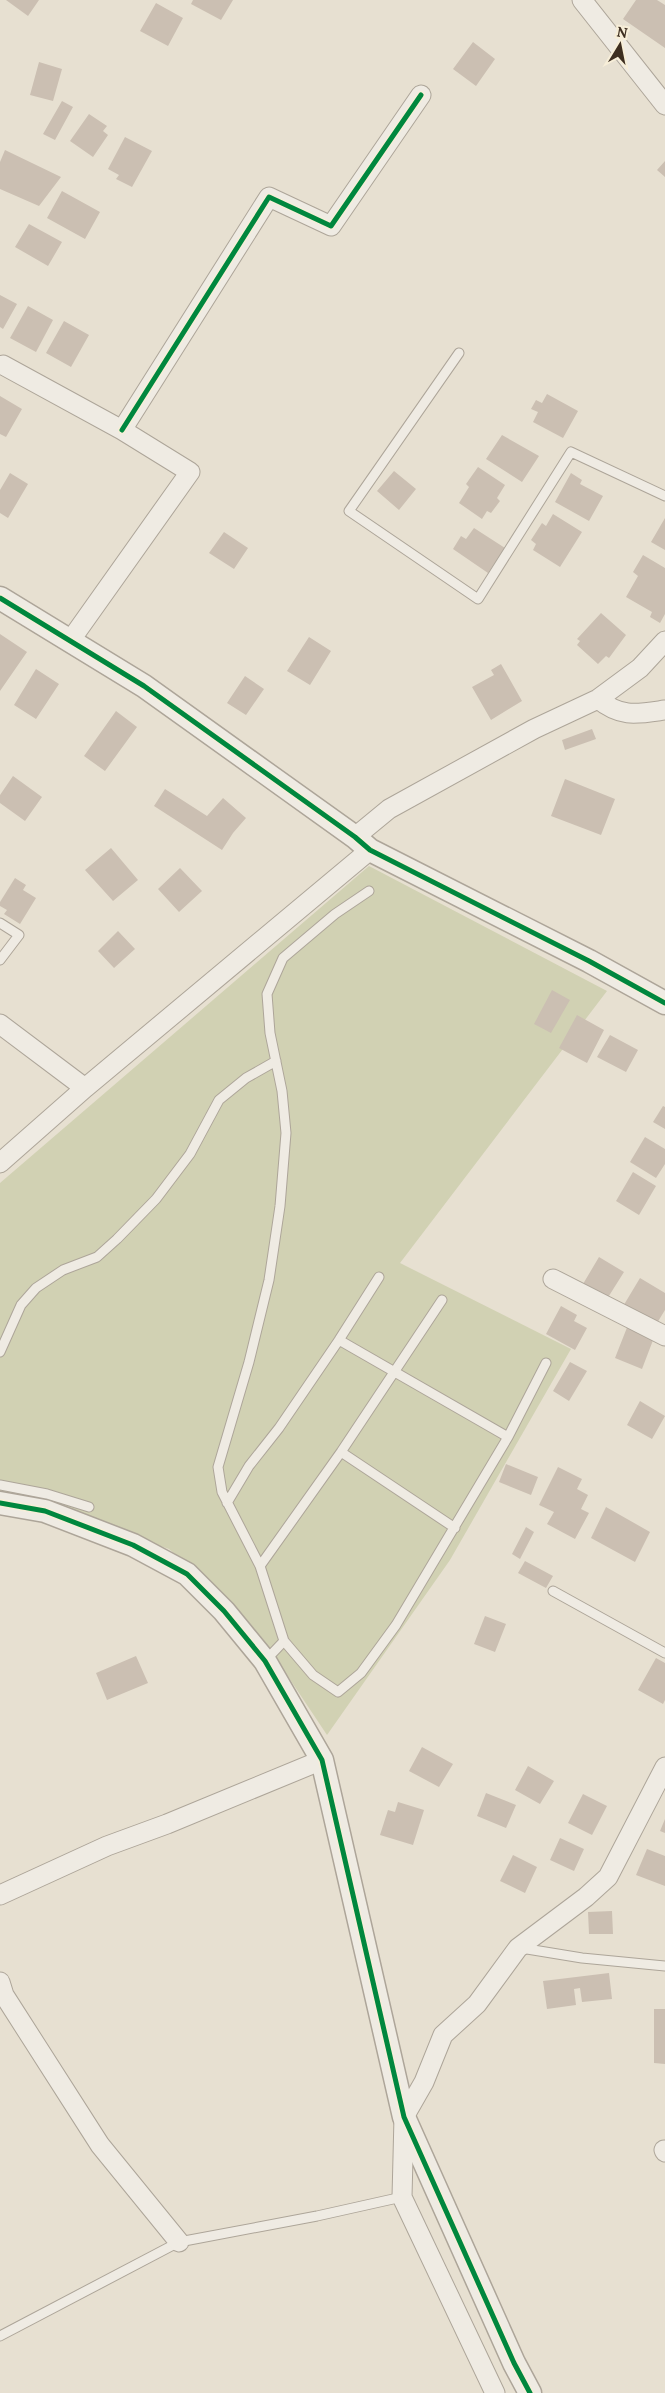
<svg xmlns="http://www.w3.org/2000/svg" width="665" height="2393" viewBox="0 0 665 2393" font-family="Lora,serif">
	<rect width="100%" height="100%" fill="#e7e0d1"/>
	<path fill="#d1d1b3" d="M369,866L607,991L400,1263L571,1349L450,1560L327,1735L263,1639L223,1595L169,1549L64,1512L0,1499V1183Z"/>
	<path fill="#cbbfb2" d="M6,0H39L28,16Z
		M193,0H233L221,20L191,4Z
		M636,0H657L665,5V48L623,19Z
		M156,3L183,18L168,46L140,31Z
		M473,42L495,59L476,86L453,69Z
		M39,62L62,69L53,101L30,95Z
		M62,101L73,107L55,140L43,134Z
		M89,114L107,126L103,131L108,135L93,157L70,141Z
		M125,137L152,151L132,187L116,179L119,175L108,169Z
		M5,150L61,177L39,206L0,189V162Z
		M665,161V177L657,170Z
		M62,191L100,212L85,239L47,218Z
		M29,224L62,242L48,266L15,247Z
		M0,295L17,304L3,329L0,327Z
		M28,306L53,320L36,352L10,338Z
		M64,321L89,335L71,367L46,353Z
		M547,394L578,411L563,438L533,422L538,412L531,409L536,400L542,403Z
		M0,396L22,409L6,437L0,434Z
		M502,435L539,456L522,482L486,459Z
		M478,467L505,485L497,498L500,501L491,513L487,511L482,519L459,503L469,487L466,484Z
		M394,471L416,489L399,510L377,491Z
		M10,473L28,484L8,518L0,513V490Z
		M571,473L582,480L580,484L603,496L589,521L555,502Z
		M553,514L582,532L560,567L533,550L536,544L531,540L542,523L546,526Z
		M665,518V550L651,542Z
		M474,528L505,548L488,573L453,549L461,536L466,539Z
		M224,532L248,548L234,569L209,553Z
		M643,555L665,568V614L660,623L650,617L652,612L626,597L638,576L633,572Z
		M601,613L626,635L609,658L606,656L598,664L577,645L580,641L577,639Z
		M0,634L27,652L0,691Z
		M309,637L331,651L310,685L287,671Z
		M501,664L522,701L491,720L472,687L494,675L491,670Z
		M36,669L59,684L36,719L14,705Z
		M245,676L264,689L246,715L227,703Z
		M116,711L137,727L105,771L84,756Z
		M592,729L596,739L565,750L562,740Z
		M13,776L42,797L25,821L0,803V795Z
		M565,779L615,799L601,835L551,816Z
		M165,789L207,816L223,798L246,818L233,833L222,850L154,806Z
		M111,848L138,880L113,901L85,870Z
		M180,868L202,891L179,912L158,889Z
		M15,878L26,885L23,890L36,898L20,924L4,914L7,910L0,906V902Z
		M118,931L135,949L114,968L98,951Z
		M552,990L570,1000L551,1033L534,1024Z
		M577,1015L604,1030L587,1063L559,1048Z
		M610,1035L638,1050L626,1072L597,1057Z
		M663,1106L665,1107V1129L653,1122Z
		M645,1137L665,1149V1164L656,1178L630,1162Z
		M633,1172L656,1186L639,1215L616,1201Z
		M599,1257L624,1272L607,1299L583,1284Z
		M640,1278L665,1293V1310L654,1328L622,1308Z
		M561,1306L577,1315L574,1321L587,1328L575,1350L546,1334Z
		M628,1325L655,1335L642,1369L615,1358Z
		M570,1362L587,1371L569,1401L553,1391Z
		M640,1401L665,1416L652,1439L627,1425Z
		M506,1464L538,1477L531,1495L499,1482Z
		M558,1467L582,1479L577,1489L588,1495L581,1509L589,1513L575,1539L547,1524L554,1512L539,1505Z
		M606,1507L650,1532L635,1562L591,1538Z
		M526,1527L534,1532L520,1559L512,1554Z
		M525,1561L553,1576L546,1588L518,1573Z
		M485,1616L506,1624L495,1652L474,1644Z
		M136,1656L148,1683L107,1700L96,1673Z
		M656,1658L665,1663V1700L663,1704L638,1690Z
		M422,1747L453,1764L439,1787L409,1771Z
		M528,1766L554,1781L540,1804L515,1790Z
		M486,1793L516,1805L506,1828L477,1816Z
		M583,1794L607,1806L592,1835L568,1823Z
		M398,1802L424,1810L413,1845L380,1835L388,1810L395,1812Z
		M665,1819V1833L660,1831Z
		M560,1838L584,1849L574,1871L550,1860Z
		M647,1849L665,1856V1886L636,1875Z
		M513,1855L537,1867L525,1893L500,1881Z
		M612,1911L613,1934H589L588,1912Z
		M609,1973L612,1999L582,2002L580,1988L574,1989L576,2005L547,2009L543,1981Z
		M654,2009H665V2064L654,2063Z"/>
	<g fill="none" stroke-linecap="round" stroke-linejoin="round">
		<g stroke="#ada599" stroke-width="11">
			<path id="service" d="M459,353L349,511L478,599L571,452L665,496
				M0,923L19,935L0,960
				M339,1340L508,1437
				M0,1352L21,1305L36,1288L63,1270L97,1257L117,1239L156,1199L190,1154L219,1100L246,1078L276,1061
				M341,1452L455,1528
				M0,1485L47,1494L89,1507
				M227,1503L249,1466L279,1428L339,1340L379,1277
				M260,1566L341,1452L442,1300
				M553,1591L665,1653
				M284,1641L313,1675L338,1692L361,1673L396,1625L508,1437L546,1363
				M265,1661L284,1641L260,1566L222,1492L218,1467L249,1362L269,1280L280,1206L286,1133L282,1091L270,1033L267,994L283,958L335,914L369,891
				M521,1948L582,1958L665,1966
				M0,2336L179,2242L317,2216L402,2197"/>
		</g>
		<g stroke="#ada599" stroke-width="21">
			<path id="minor" d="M582,0L665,105
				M3,365L122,430L190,472L70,641
				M122,430L269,197L331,226L421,95
				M598,699C621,718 637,714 665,710
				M355,837L389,809L534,729L598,699L640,668L665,641
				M0,1024L85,1088
				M0,1163L85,1088L370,850
				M553,1279L665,1336
				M0,1895L107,1846L167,1824L322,1760
				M0,1982L4,1995L100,2145L179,2242
				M664,2150L665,2152
				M495,2393L402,2197L404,2117L424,2082L443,2035L477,2004L518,1948L586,1897L608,1877L665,1767"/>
		</g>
		<g stroke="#ada599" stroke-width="25">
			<path id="tertiary" d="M0,598L144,686L355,837L370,850L589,961L665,1003
				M0,1503L45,1511L133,1545L187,1574L224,1611L265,1661L322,1760L404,2117L514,2363L530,2393"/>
		</g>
		<use href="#service" stroke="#efebe3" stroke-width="9"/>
		<use href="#minor" stroke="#efebe3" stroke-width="19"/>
		<use href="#tertiary" stroke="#efebe3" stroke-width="22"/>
		<g stroke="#f7eed8" stroke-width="8">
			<path id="cycleway" d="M122,430L269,197L331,226L421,95
				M0,598L144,686L355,837L370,850L589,961L665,1003
				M0,1503L45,1511L133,1545L187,1574L224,1611L265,1661L322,1760L404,2117L514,2363L530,2393"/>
		</g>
		<use href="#cycleway" stroke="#00873e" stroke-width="5"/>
	</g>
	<g transform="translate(620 45) rotate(10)" stroke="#f7eed8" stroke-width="4" paint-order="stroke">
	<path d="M0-4L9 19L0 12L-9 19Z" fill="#3d2e20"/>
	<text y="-8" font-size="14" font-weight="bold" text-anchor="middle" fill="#3d2e20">N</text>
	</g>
</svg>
